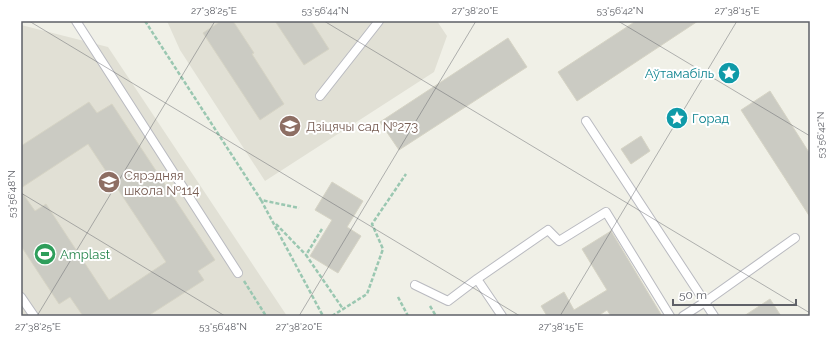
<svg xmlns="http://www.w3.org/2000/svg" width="831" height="337" viewBox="0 0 831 337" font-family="Raleway,sans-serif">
	<rect width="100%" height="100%" fill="#f0f0e7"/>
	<path fill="#e1e0d5" d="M167,21H437L447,36L434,72L265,181L180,50Z
		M21,25L108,47L287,316H21Z"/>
	<path fill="#cbcbc3" stroke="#d6d4c5" d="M221,21H233L254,53L252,54L284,104L260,120L203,33Z
		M275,21H311L329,49L304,65Z
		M636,21H698L577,101L558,72Z
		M508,38L527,67L399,150L380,122Z
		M770,91L810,154V217L741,110Z
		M89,102L97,113L112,104L215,260L198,271L204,280L148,316H83L70,297L59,304L21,246V191L35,211L46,204L109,300L166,262L88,144L21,188V146Z
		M641,136L650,151L631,164L621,149Z
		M332,182L363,201L347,227L361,236L338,273L310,256L332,220L315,210Z
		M611,231L662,316H611L607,310L598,316H547L541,306L564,292L574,310L607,290L582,249Z
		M770,299L781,316H744Z"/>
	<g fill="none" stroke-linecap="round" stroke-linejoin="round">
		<g stroke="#b9bac0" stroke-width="10">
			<path id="service" d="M76,21L238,273
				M320,96L379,21
				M586,121L714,316
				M477,279L502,316
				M415,285L448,301L477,279L548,230L559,241L606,212L670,316
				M21,297L34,316
				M683,316L705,302L795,238"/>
		</g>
		<path stroke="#9ac7b1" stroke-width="2.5" stroke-dasharray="4 2" stroke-linecap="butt" d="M145,21L261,200L299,208
			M261,200L323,316
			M276,224L306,255
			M322,229L306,255L343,309
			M244,281L266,316
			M398,297L408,316
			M430,306L436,316
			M332,316L367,294L383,249L372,224L406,174"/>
		<use href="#service" stroke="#fff" stroke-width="8"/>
	</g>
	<path fill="none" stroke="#5e6067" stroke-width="1" stroke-opacity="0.45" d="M29,21L520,316M324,21L810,313M618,21L810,136M21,193L225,316M37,316L215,21M299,316L476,21M560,316L737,21"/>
	<defs>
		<g id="sight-disc" transform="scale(1.15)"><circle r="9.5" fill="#0f9aa8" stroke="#fff"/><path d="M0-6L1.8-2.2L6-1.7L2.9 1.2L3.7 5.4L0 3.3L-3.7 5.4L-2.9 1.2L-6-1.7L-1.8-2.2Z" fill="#fff"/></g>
		<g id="school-disc" transform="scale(1.15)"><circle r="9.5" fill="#8d6e63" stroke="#fff"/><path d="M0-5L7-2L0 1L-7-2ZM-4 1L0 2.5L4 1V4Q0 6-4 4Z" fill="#fff"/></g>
		<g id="stadium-disc" transform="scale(1.15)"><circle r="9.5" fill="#2e9e5b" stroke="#fff"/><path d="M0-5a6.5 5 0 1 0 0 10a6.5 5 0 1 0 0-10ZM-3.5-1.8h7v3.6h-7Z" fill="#fff"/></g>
	</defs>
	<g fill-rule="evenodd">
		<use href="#sight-disc" x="729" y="73"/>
		<use href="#sight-disc" x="677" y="118"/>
		<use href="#school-disc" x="290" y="126"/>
		<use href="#school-disc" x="109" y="182"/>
		<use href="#stadium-disc" x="45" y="254"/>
	</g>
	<g text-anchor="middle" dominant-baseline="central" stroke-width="4" stroke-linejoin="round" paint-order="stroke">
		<g font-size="13" fill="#0d838f" stroke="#fff" text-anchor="end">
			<text x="714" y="73">Аўтамабіль</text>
			<text x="692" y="118" text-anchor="start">Горад</text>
		</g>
		<g font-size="13" fill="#785e54" stroke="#fff" text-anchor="start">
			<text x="306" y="126">Дзіцячы сад №273</text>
			<text x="124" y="175">Сярэдняя<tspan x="124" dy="15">школа №114</tspan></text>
		</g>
		<g font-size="13" fill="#27864d" stroke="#fff" text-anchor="start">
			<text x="60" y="254">Amplast</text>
		</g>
	</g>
	<rect width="831" height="337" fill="none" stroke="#ffffff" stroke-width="44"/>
	<path d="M673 299v6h123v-6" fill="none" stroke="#5e6067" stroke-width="2"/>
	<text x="679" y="299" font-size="12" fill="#5e6067" stroke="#ffffff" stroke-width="3" paint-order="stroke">50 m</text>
	<rect x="22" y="22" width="787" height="293" fill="none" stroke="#5e6067" stroke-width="1.5"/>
	<g font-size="10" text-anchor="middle" fill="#5e6067">
		<text x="214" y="14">27°38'25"E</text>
		<text x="325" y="14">53°56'44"N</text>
		<text x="475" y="14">27°38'20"E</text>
		<text x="620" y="14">53°56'42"N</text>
		<text x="737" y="14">27°38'15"E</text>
		<text transform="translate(820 135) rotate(-90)" y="4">53°56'42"N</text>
		<text transform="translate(11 194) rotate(-90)" y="4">53°56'48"N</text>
		<text x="38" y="330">27°38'25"E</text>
		<text x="223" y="330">53°56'48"N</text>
		<text x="299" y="330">27°38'20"E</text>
		<text x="561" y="330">27°38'15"E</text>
	</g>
</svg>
